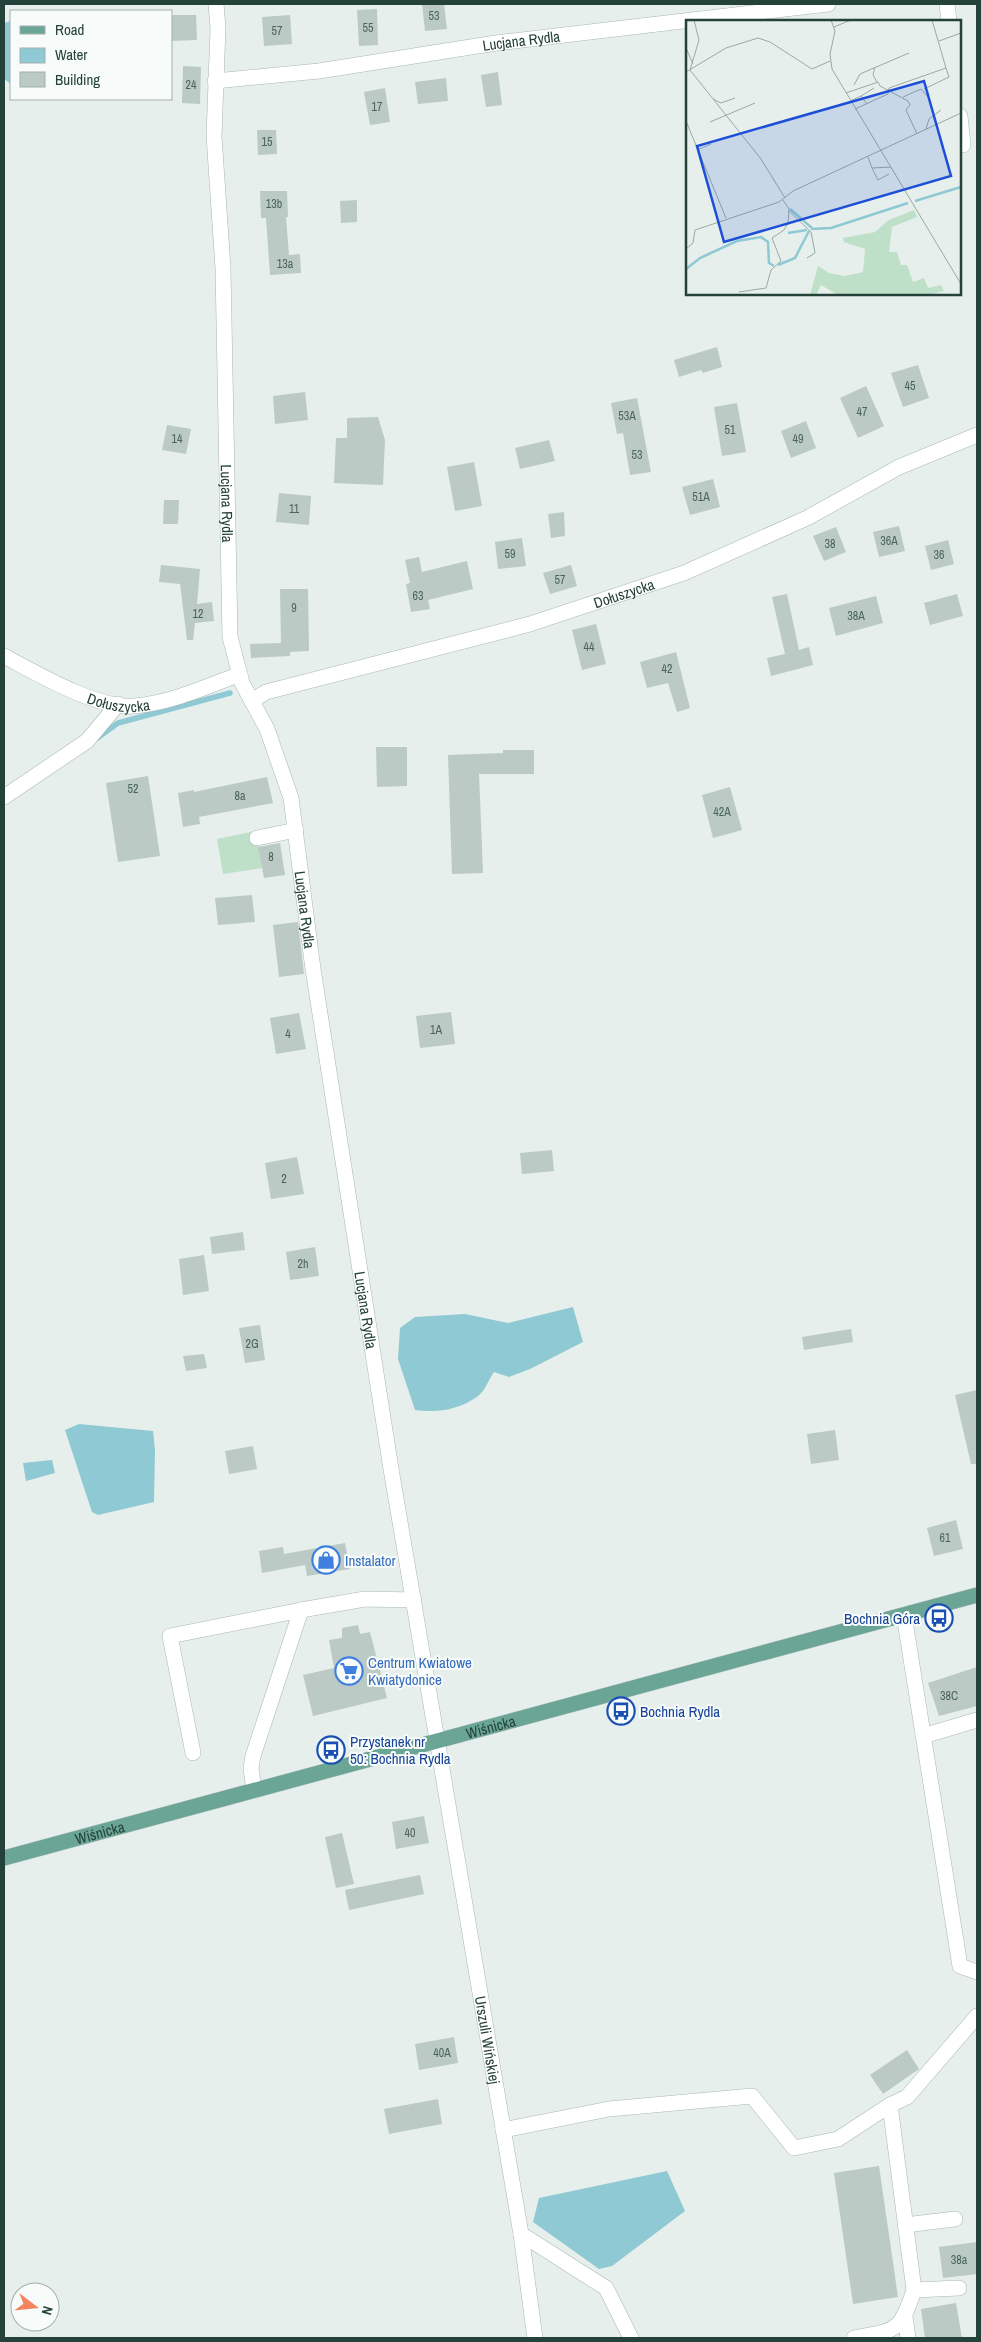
<svg xmlns="http://www.w3.org/2000/svg" width="981" height="2342" viewBox="0 0 981 2342" font-family="'Archivo Narrow',sans-serif">
	<rect width="100%" height="100%" fill="#e6efeb"/>
	<path fill="#bfe0c8" d="M256,831L262,868L223,874L217,839Z"/>
	<path fill="#8ec9d4" d="M11,21V84L4,79V23Z
		M573,1307L583,1342L530,1369L509,1377L494,1372C489,1379 485,1391 478,1396C459,1410 437,1413 415,1410L398,1359L400,1328L415,1317L465,1314L508,1323Z
		M79,1424L153,1431L155,1450L154,1502L98,1515L92,1512L65,1430Z
		M52,1460L55,1473L26,1481L23,1463Z
		M667,2171L685,2211L612,2266L599,2269L533,2222L539,2198Z"/>
	<g fill="none" stroke-linecap="round" stroke-linejoin="round">
		<path stroke="#8ec9d4" stroke-width="5.5" d="M96,739L118,723L230,693"/>
	</g>
	<path fill="#bbcac4" d="M422,4H444L447,29L425,31Z
		M377,9L378,45L359,46L357,10Z
		M171,15H196L197,40L171,41Z
		M290,15L292,44L264,46L262,17Z
		M183,66L201,67L200,104L182,103Z
		M498,72L502,105L486,107L481,75Z
		M446,78L448,101L418,104L415,82Z
		M385,88L390,122L370,125L364,92Z
		M257,130H276L277,154L258,155Z
		M260,191H287L288,217H286L289,255L300,254L301,273L270,275L266,218H261Z
		M357,200V222L341,223L340,201Z
		M717,347L722,367L703,373L701,370L679,377L674,360Z
		M918,365L929,398L903,407L891,373Z
		M866,386L884,426L858,438L840,398Z
		M305,392L308,420L275,424L273,396Z
		M637,398L651,472L630,475L623,433L617,434L611,403Z
		M737,403L746,452L722,456L714,407Z
		M378,417L385,440L383,485L334,483L336,438H347V418Z
		M806,421L816,448L791,458L781,431Z
		M167,425L191,429L186,454L162,450Z
		M549,440L555,461L520,469L515,448Z
		M474,462L482,506L455,511L447,467Z
		M713,479L720,507L690,515L682,487Z
		M279,493L311,496L309,525L276,522Z
		M164,500H179L178,524H163Z
		M564,512L565,536L551,538L548,514Z
		M899,526L905,551L879,557L873,532Z
		M836,527L846,552L824,561L813,536Z
		M522,538L526,566L498,569L495,542Z
		M948,540L954,564L931,570L925,546Z
		M419,557L422,572L467,561L473,589L428,600L430,609L411,612L406,584L410,583L405,560Z
		M161,565L200,569L197,604L212,602L214,621L195,623L193,640H187L180,584L159,582Z
		M571,565L577,586L550,594L543,573Z
		M280,589H308L309,651L290,652V656L251,658L250,644L281,643Z
		M787,594L799,650L809,647L813,665L771,676L767,658L785,654L772,597Z
		M957,594L963,616L930,625L924,603Z
		M876,596L883,623L836,636L829,608Z
		M596,624L606,664L582,670L572,630Z
		M676,652L690,708L677,712L668,683L647,688L640,662Z
		M376,747H407V786L377,787Z
		M503,750H534V774H479L483,873L452,874L448,755L503,753Z
		M148,776L160,856L118,862L106,783Z
		M267,777L273,803L199,817L200,824L183,827L178,793L194,790V792Z
		M730,787L742,830L713,838L702,795Z
		M280,843L285,875L264,878L258,847Z
		M252,895L255,922L218,925L215,898Z
		M298,922L304,974L279,977L273,925Z
		M451,1012L455,1044L420,1048L416,1016Z
		M299,1013L306,1049L276,1054L270,1018Z
		M552,1150L554,1171L522,1174L520,1153Z
		M297,1157L304,1194L271,1199L265,1163Z
		M243,1232L245,1250L212,1254L210,1237Z
		M315,1247L319,1276L290,1280L286,1252Z
		M204,1255L209,1291L183,1295L179,1259Z
		M260,1325L265,1360L245,1363L239,1328Z
		M851,1329L853,1342L804,1350L802,1337Z
		M204,1354L207,1368L186,1371L183,1356Z
		M977,1390V1464H971L955,1395Z
		M835,1430L839,1460L811,1464L807,1434Z
		M253,1446L257,1469L229,1474L225,1451Z
		M956,1520L963,1549L934,1556L927,1528Z
		M345,1543L350,1569L307,1576L305,1565L262,1573L259,1551L283,1547L284,1554Z
		M358,1625L360,1634L370,1632L387,1698L313,1716L303,1675L334,1668L329,1640L342,1638V1628Z
		M977,1667V1706L939,1716L928,1683Z
		M424,1816L429,1843L396,1849L392,1822Z
		M342,1833L354,1884L336,1888L325,1837Z
		M420,1875L424,1894L349,1910L345,1890Z
		M454,2037L458,2063L419,2070L415,2044Z
		M907,2050L919,2069L883,2094L870,2075Z
		M438,2099L442,2124L389,2134L384,2109Z
		M879,2166L898,2297L853,2304L834,2173Z
		M977,2242V2274L943,2278L939,2247Z
		M956,2303L962,2338H925L921,2309Z"/>
	<g fill="none" stroke-linecap="round" stroke-linejoin="round">
		<g stroke="#a8b8b2" stroke-width="16">
			<g id="minor">
				<path id="s1" d="M216,4L218,28L214,136L223,268L230,637L242,683L267,729L291,798L313,969L391,1469L521,2234L535,2338"/>
				<path d="M947,4L949,21"/>
				<path id="s2" d="M215,81L319,71L496,43L828,4"/>
				<path d="M960,116L963,145"/>
				<path id="s3" d="M4,656C36,673 97,709 134,706C170,703 206,687 240,674"/>
				<path id="s4" d="M252,701L266,692L530,624L684,573L807,518L899,467L977,435"/>
				<path d="M4,797L87,741L118,704"/>
				<path d="M257,838L296,830"/>
				<path d="M904,1615L960,1966L977,1972"/>
				<path d="M923,1736L977,1720"/>
				<path d="M193,1753L170,1636L301,1610"/>
				<path d="M254,1791L251,1768L253,1756L301,1610L365,1599L414,1600"/>
				<path d="M503,2130L609,2109L752,2096L794,2148L838,2139L890,2105L907,2097L977,2016"/>
				<path d="M905,2225L955,2219"/>
				<path d="M521,2234L606,2288L631,2338"/>
				<path d="M914,2290L959,2288"/>
				<path d="M905,2317L908,2338"/>
				<path d="M854,2338C896,2330 900,2333 914,2290L890,2105"/>
			</g>
		</g>
		<g stroke="#c2cac8" stroke-width="16">
			<g id="major">
				<path id="s5" d="M4,1858L977,1595"/>
			</g>
		</g>
		<use href="#minor" stroke="#fff" stroke-width="15"/>
		<use href="#major" stroke="#6aa596" stroke-width="15"/>
	</g>
	<defs>
		<g id="shop-ring" transform="scale(1.4375)"><circle r="9.5" fill="#f7fbf9" stroke="#3f7fe0" stroke-width="1.5"/><path d="M-5-2.5h2.3a2.7 3.5 0 0 1 5.4 0H5L5.5 6h-11ZM-1.5-2.5h3a1.5 2.3 0 0 0-3 0Z" fill="#3f7fe0"/></g>
		<g id="bus-ring" transform="scale(1.4375)"><circle r="9.5" fill="#f7fbf9" stroke="#1a4fb4" stroke-width="1.5"/><path d="M-5-6H5V4H4V6H2V4H-2V6H-4V4H-5ZM-3.5-4V0h7V-4ZM-3.5 1.2v1.5H-2V1.2ZM2 1.2v1.5H3.5V1.2Z" fill="#1a4fb4"/></g>
		<g id="supermarket-ring" transform="scale(1.4375)"><circle r="9.5" fill="#f7fbf9" stroke="#3f7fe0" stroke-width="1.5"/><path d="M-6-5.5h2.5l.6 2H6L4.5 2H-2.5L-4.4-4H-6ZM-1.5 3.2a1.3 1.3 0 1 0 .1 0ZM3 3.2a1.3 1.3 0 1 0 .1 0Z" fill="#3f7fe0"/></g>
	</defs>
	<g fill-rule="evenodd">
		<use href="#shop-ring" x="326" y="1560"/>
		<use href="#bus-ring" x="939" y="1618"/>
		<use href="#supermarket-ring" x="349" y="1671"/>
		<use href="#bus-ring" x="621" y="1711"/>
		<use href="#bus-ring" x="331" y="1750"/>
	</g>
	<g text-anchor="middle" dominant-baseline="central" stroke-width="4" stroke-linejoin="round" paint-order="stroke">
		<g font-size="12" fill="#4a645c">
			<text x="434" y="16">53</text>
			<text x="368" y="28">55</text>
			<text x="277" y="31">57</text>
			<text x="191" y="85">24</text>
			<text x="377" y="107">17</text>
			<text x="267" y="142">15</text>
			<text x="274" y="204">13b</text>
			<text x="285" y="264">13a</text>
			<text x="910" y="386">45</text>
			<text x="862" y="412">47</text>
			<text x="627" y="416">53A</text>
			<text x="730" y="430">51</text>
			<text x="177" y="439">14</text>
			<text x="798" y="439">49</text>
			<text x="637" y="455">53</text>
			<text x="701" y="497">51A</text>
			<text x="294" y="509">11</text>
			<text x="889" y="541">36A</text>
			<text x="830" y="544">38</text>
			<text x="510" y="554">59</text>
			<text x="939" y="555">36</text>
			<text x="560" y="580">57</text>
			<text x="418" y="596">63</text>
			<text x="294" y="608">9</text>
			<text x="198" y="614">12</text>
			<text x="856" y="616">38A</text>
			<text x="589" y="647">44</text>
			<text x="667" y="669">42</text>
			<text x="133" y="789">52</text>
			<text x="240" y="796">8a</text>
			<text x="722" y="812">42A</text>
			<text x="271" y="857">8</text>
			<text x="436" y="1030">1A</text>
			<text x="288" y="1034">4</text>
			<text x="284" y="1179">2</text>
			<text x="303" y="1264">2h</text>
			<text x="252" y="1344">2G</text>
			<text x="945" y="1538">61</text>
			<text x="949" y="1696">38C</text>
			<text x="410" y="1833">40</text>
			<text x="442" y="2053">40A</text>
			<text x="959" y="2260">38a</text>
		</g>
		<g font-size="15" fill="#24423a" stroke="#f7fbf9">
			<text stroke="none"><textPath href="#s2" startOffset="309">Lucjana Rydla</textPath></text>
			<text stroke="none"><textPath href="#s1" startOffset="500">Lucjana Rydla</textPath></text>
			<text stroke="none"><textPath href="#s4" startOffset="388">Dołuszycka</textPath></text>
			<text stroke="none"><textPath href="#s3" startOffset="125">Dołuszycka</textPath></text>
			<text stroke="none"><textPath href="#s1" startOffset="919">Lucjana Rydla</textPath></text>
			<text stroke="none"><textPath href="#s1" startOffset="1324">Lucjana Rydla</textPath></text>
			<text stroke="none"><textPath href="#s5" startOffset="504">Wiśnicka</textPath></text>
			<text stroke="none"><textPath href="#s5" startOffset="99">Wiśnicka</textPath></text>
			<text stroke="none"><textPath href="#s1" startOffset="2064">Urszuli Wińskiej</textPath></text>
		</g>
		<g font-size="15" fill="#366cbe" stroke="#f7fbf9" text-anchor="start">
			<text x="345" y="1560">Instalator</text>
			<text x="368" y="1662">Centrum Kwiatowe<tspan x="368" dy="17">Kwiatydonice</tspan></text>
		</g>
		<g font-size="15" fill="#164399" stroke="#f7fbf9" text-anchor="start">
			<text x="920" y="1618" text-anchor="end">Bochnia Góra</text>
			<text x="640" y="1711">Bochnia Rydla</text>
			<text x="350" y="1741">Przystanek nr<tspan x="350" dy="17">50: Bochnia Rydla</tspan></text>
		</g>
	</g>
	<g transform="translate(686 20)">
		<rect width="275" height="275" fill="#e6efeb"/>
		<path d="M228,190L231,197L206,207L203,232H211L215,245H221L227,262L238,258L242,268L255,265L258,271L242,275H152L135,265L130,275H124L132,246L143,253L159,256L177,252L179,229L158,222L157,218L189,212L203,200Z" fill="#bfe0c8"/>
		<path fill="none" stroke="#8ec9d4" stroke-width="2.5" d="M229,181L275,167M104,189L126,208M125,209L145,208L222,183M102,213L121,210M92,245L109,238L123,211M0,249L14,238L51,221L75,217L82,222L83,243L88,246"/>
		<path fill="none" stroke="#98aaa4" stroke-width="1" d="M8,0L13,20L4,50L75,139L99,178M145,0L149,11L144,34L146,49L275,264M148,7L165,0M253,21L275,13M0,28L7,44M189,47L187,55L191,62M0,52L40,28L72,18L84,22L126,49L144,41M168,65L174,54L223,33M238,69L263,57L260,48M160,73L192,62L194,66L222,81L224,85L220,90L231,114M175,76L188,68M217,77L235,69L242,77M27,79L35,83L49,78M164,81L175,76L181,84M169,89L202,74L203,68L260,48L246,0M0,101L40,198M24,102L69,83M240,109L243,99L255,90M11,130L25,124M182,137L186,148L205,147M186,148L192,160L203,154M103,191L125,212L129,233L121,238M0,229L7,223L9,210L93,182L107,171L275,93M53,272L80,268L85,250L95,241L86,218L98,210L102,203L103,189L97,180"/>
		<path fill="#1d4ed8" fill-opacity="0.15" stroke="#1d4ed8" stroke-width="2.5" d="M238,61L265,156L38,222L11,126Z"/>
		<rect width="275" height="275" fill="none" stroke="#24423a" stroke-width="2.5"/>
	</g>
	<rect width="981" height="2342" fill="none" stroke="#24423a" stroke-width="10"/>
	<rect x="10" y="10" width="162" height="90" fill="#f7fbf9" stroke="#a3b1ad"/>
	<rect x="20" y="26" width="25" height="8" fill="#6aa596" stroke="#a3b1ad"/>
	<text x="55" y="35" font-size="15" fill="#24423a">Road</text>
	<rect x="20" y="48" width="25" height="15" fill="#8ec9d4" stroke="#a3b1ad"/>
	<text x="55" y="60" font-size="15" fill="#24423a">Water</text>
	<rect x="20" y="72" width="25" height="15" fill="#bbcac4" stroke="#a3b1ad"/>
	<text x="55" y="85" font-size="15" fill="#24423a">Building</text>
	<g transform="translate(35 2307) rotate(106)"><circle r="24" fill="#f7fbf9" stroke="#a3b1ad"/>
	<path d="M0-4L9 19L0 12L-9 19Z" fill="#f4845f"/>
	<text y="-8" font-size="14" font-weight="bold" text-anchor="middle" fill="#24423a">N</text>
	</g>
</svg>
